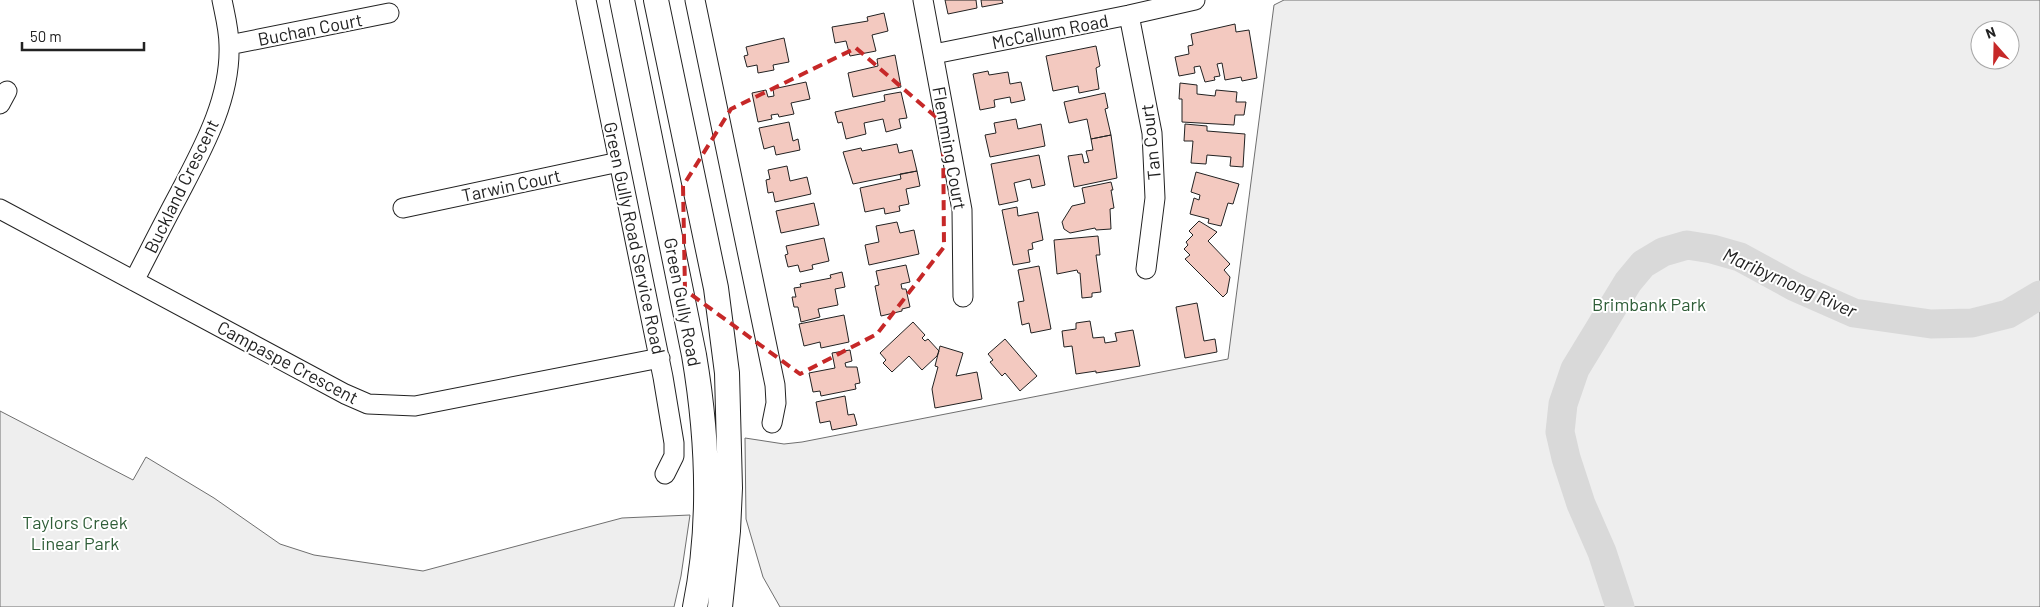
<svg xmlns="http://www.w3.org/2000/svg" width="2040" height="607" viewBox="0 0 2040 607" font-family="Barlow,sans-serif">
	<rect width="100%" height="100%" fill="#fff"/>
	<path fill="#eee" stroke="#6f6f6f" fill-rule="evenodd" d="M1284,0H2040V607H780L763,577L746,519L745,438L784,444L802,442L1228,359L1274,5ZM1980,30H2010V60H1980Z
		M0,411L133,480L146,457L214,498L280,544L314,555L423,571L622,518L690,515L681,576L674,607H0Z"/>
	<g fill="none" stroke-linecap="round" stroke-linejoin="round">
		<path stroke="#d9d9d9" stroke-width="29" d="M1620,607L1602,552L1581,504L1566,458L1560,432L1563,404L1575,369L1628,282L1643,264L1663,252L1687,245L1712,249L1740,257L1795,287L1854,313L1931,324L1972,323L2008,314L2040,295"/>
	</g>
	<path fill="#f3c9c0" stroke="#222" d="M945,0H976L977,8L948,14Z
		M981,0H1002L1003,3L982,7Z
		M884,13L888,31L872,35L876,51L850,56L846,41L835,43L832,27L868,21L867,17Z
		M1235,24L1236,32L1249,30L1257,78L1242,81L1241,77L1225,80L1222,63L1217,64L1220,76L1214,77L1215,80L1205,82L1200,66L1194,67L1195,73L1179,76L1175,57L1189,54L1188,46L1193,45L1191,34Z
		M784,38L789,62L773,65L774,70L758,73L757,65L747,67L744,56L748,55L746,47Z
		M1096,46L1100,66L1096,68L1099,89L1079,93L1078,86L1053,91L1046,56Z
		M895,55L901,87L853,97L848,73L878,66L877,59Z
		M988,71L989,75L1008,72L1010,84L1021,82L1025,100L1011,103L1010,97L994,100L995,107L980,110L973,74Z
		M806,82L810,99L791,103L794,114L779,117L778,114L771,115L772,119L758,122L752,93L766,90L768,97L774,96L773,89Z
		M1180,83L1197,85V94L1215,96L1216,90L1237,92L1236,102H1246L1244,115H1235L1234,125L1182,122V99H1179Z
		M901,92L907,118L899,119L901,128L886,132L883,119L864,123L866,134L846,139L842,122L838,123L835,112L885,101L884,95Z
		M1105,93L1108,108L1105,109L1111,135L1091,139L1087,119L1069,123L1064,102Z
		M1016,119L1018,129L1041,124L1045,146L990,157L985,135L996,133L994,123Z
		M789,122L793,141L798,139L800,150L776,155L774,146L764,149L759,128Z
		M1185,124L1207,126V131L1245,134L1243,167L1230,166L1231,157L1207,155L1206,164L1191,163L1193,141H1184Z
		M1111,135L1117,178L1074,187L1068,156L1082,154L1084,163L1089,162L1086,151L1093,150L1091,139Z
		M897,144L899,153L912,150L917,171L853,184L843,152L861,148L862,151Z
		M1039,155L1045,185L1032,188L1030,179L1014,183L1018,201L999,205L991,164Z
		M787,166L790,181L807,177L811,194L775,202L773,192L768,193L766,180L770,179L768,170Z
		M917,171L920,186L906,189L909,204L899,206L900,211L885,214L884,208L865,212L860,188L901,179L900,174Z
		M1196,172L1239,184L1233,204L1228,203L1221,226L1208,223L1209,219L1190,214L1194,198L1199,200L1200,195L1191,192Z
		M1111,182L1113,190H1111L1114,208L1110,209L1111,229L1096,230L1095,228L1070,233L1064,229L1062,222L1072,206L1085,203L1082,188Z
		M814,203L819,225L781,233L776,211Z
		M1017,207L1018,216L1038,212L1043,240L1032,243L1033,249L1028,250L1030,262L1013,265L1002,210Z
		M1199,221L1217,232L1208,241L1230,264L1224,270L1230,277L1227,293L1223,297L1185,259L1190,255L1184,249L1188,245L1186,242L1193,235L1189,231Z
		M897,222L900,233L914,230L919,254L869,265L865,245L879,242L876,226Z
		M1098,236L1100,255H1096L1101,292L1092,293V297L1082,298L1080,273H1078L1077,270L1057,274L1054,240Z
		M824,238L829,261L812,265L813,269L800,272L798,265L788,267L785,255L788,254L786,246Z
		M906,265L910,282L901,284L902,289H906L910,307L902,309V311L881,316L875,286L879,285L876,271Z
		M1039,266L1051,329L1031,333L1029,323L1022,325L1018,302L1024,301L1018,270Z
		M842,272L845,287L835,289L838,305L818,309L820,317L801,322L798,307H794L792,297H796L794,288L801,287L800,284L831,278L830,275Z
		M1197,303L1204,341L1215,339L1217,352L1185,358L1176,307Z
		M844,315L849,342L821,348L820,342L804,346L799,324Z
		M1090,321L1093,338L1104,337L1105,343L1117,341L1115,333L1133,330L1140,366L1096,373V371L1076,374L1072,346L1064,347L1062,331L1076,329V323Z
		M913,322L925,335L922,338L925,341L928,339L939,351L937,356L922,370L909,356L892,372L883,363L886,360L880,353Z
		M1005,339L1037,376L1020,391L1005,373L1002,376L990,362L993,360L988,354Z
		M940,346L963,353L956,376L977,372L982,399L935,408L932,389L938,367L935,366Z
		M850,350L852,361L845,363L846,367H857L860,383L855,384L856,389L821,396L820,391L813,392L809,373L835,368L832,353Z
		M845,396L848,415L854,414L857,425L832,430L830,421L820,423L816,402Z"/>
	<g fill="none" stroke-linecap="round" stroke-linejoin="round">
		<g stroke="#222" stroke-width="21">
			<path id="minor" d="M586,0L663,377L674,443V456L665,474
				M695,0L775,385L776,403L772,423
				M923,0L962,210L963,297
				M1129,15L1152,133L1155,198L1146,269
				M229,45L389,13
				M934,54L1129,15L1195,0
				M0,104L7,91
				M403,208L619,162
				M0,209L345,394L368,404L415,406L660,358
				M134,281C149,252 163,224 178,196C202,150 231,99 229,45C229,30 225,15 222,0"/>
		</g>
		<g stroke="#222" stroke-width="26">
			<path id="major" d="M622,0L694,355C708,438 712,524 695,607
				M656,0L716,288L727,373L730,488L728,531L720,607"/>
		</g>
		<use href="#minor" stroke="#fff" stroke-width="19"/>
		<use href="#major" stroke="#fff" stroke-width="24"/>
	</g>
	<path fill="none" stroke="#c62828" stroke-width="4" stroke-dasharray="10 6" stroke-linejoin="round" d="M856,48L943,123L944,247L877,334L800,374L685,290L683,186L731,109Z"/>
	<g text-anchor="middle" dominant-baseline="central" stroke-width="4" stroke-linejoin="round" paint-order="stroke">
		<g font-size="18" fill="#222" stroke="#fff">
			<text transform="translate(310 29) rotate(-11)">Buchan Court</text>
			<text transform="translate(1050 31) rotate(-11)">McCallum Road</text>
			<text transform="translate(1150 142) rotate(-96)">Tan Court</text>
			<text transform="translate(950 148) rotate(80)">Flemming Court</text>
			<text transform="translate(511 185) rotate(-12)">Tarwin Court</text>
			<text transform="translate(181 186) rotate(-64)">Buckland Crescent</text>
			<text transform="translate(635 238) rotate(78)">Green Gully Road Service Road</text>
			<text transform="translate(683 302) rotate(79)">Green Gully Road</text>
			<text transform="translate(288 362) rotate(28)">Campaspe Crescent</text>
		</g>
		<g font-size="18" fill="#2f5e38" stroke="#fff">
			<text x="1649" y="304">Brimbank Park</text>
			<text x="75" y="522">Taylors Creek<tspan x="75" dy="21">Linear Park</tspan></text>
		</g>
		<g font-size="19" font-style="italic" fill="#222" stroke="#fff">
			<text transform="translate(1790 282) rotate(24)">Maribyrnong River</text>
		</g>
	</g>
	<g transform="translate(1995 45) rotate(340)"><circle r="24" fill="#ffffff" stroke="#a7a7a7"/>
	<path d="M0-4L9 19L0 12L-9 19Z" fill="#c62828"/>
	<text y="-8" font-size="14" font-weight="bold" text-anchor="middle" fill="#222222">N</text>
	</g>
	<path d="M22 42v8h122v-8" fill="none" stroke="#222222" stroke-width="2.5"/>
	<text x="30" y="42" font-size="15" fill="#222222" stroke="#ffffff" stroke-width="4" paint-order="stroke">50 m</text>
</svg>
